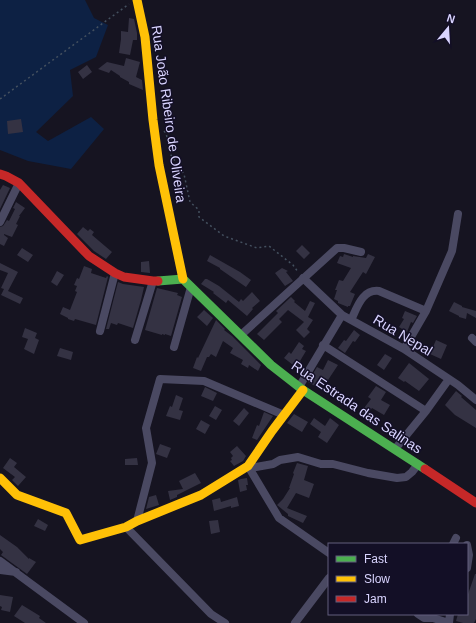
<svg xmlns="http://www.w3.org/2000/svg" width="476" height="623" viewBox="0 0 476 623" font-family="Arial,sans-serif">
	<rect width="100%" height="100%" fill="#161421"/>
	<path fill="#0d2144" d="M0,0H85L94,18L108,25L96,57L70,70L73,96L36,132L48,141L91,117L104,129L71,169L28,161L0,150Z"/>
	<path fill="#343243" d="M129,18L134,19L137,33V40H133L130,55L119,53L121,39V31L128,32Z
		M126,58L140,62L136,77L142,80L143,90L129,84V82L120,77V76L111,70L109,73L98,69L107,62L124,66Z
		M87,65L92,72L83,79L78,72Z
		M21,119L23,132L8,134L7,121Z
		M3,185L10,188L0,209V190Z
		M16,202L25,208L19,216H20L16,224L18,225L12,237L4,234V235L8,238L4,246L0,244V227L3,226L7,220L9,221L15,209L13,208Z
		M83,227L88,231L90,229L94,232L92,235L112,252L106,259L94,251L77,234Z
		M302,245L310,253L304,259L296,251Z
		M22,248L33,255L28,262L17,255Z
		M344,254L353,257V256L366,258L368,254L375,257L366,274L363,272L350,292L355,294L350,306H348V307L338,303V301L334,299L337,290H335L339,280L343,281L351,268L337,263L340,256L343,257Z
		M210,255L240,272L251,280L246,287L230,276L220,269V268L207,261Z
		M149,261L150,273L141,272V262Z
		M0,263L18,272L8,291L23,298L20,304L1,295L4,289L1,288L8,273L0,270Z
		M84,266L92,269L91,273L106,278L107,276L108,277L96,325L75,319L74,321L68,319V318L60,314L63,307L70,310L77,292L75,291L77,286L74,285L77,278L79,279Z
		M282,268L288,271L286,272L293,281L285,286L275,273Z
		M57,271L64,275L57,286L51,282Z
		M205,279H207L219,286L239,302L241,299L243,301L252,292L260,301L252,308L253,309L247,316L228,300L226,303L213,293L214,292L201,284Z
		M118,282L123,284L144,287L141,300L133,328L118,323L117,325L111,323L109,329H106Z
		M157,288L178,293L177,295L182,297L171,336L165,334V335L162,334V335L145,330Z
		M291,297L295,301L294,302L305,311L310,301L315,303L308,317L313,320L307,329L310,332L304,338L296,330L304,322L288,310L279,319L282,322L264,340L257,334L278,313L276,311Z
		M454,302L462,306V307L476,311V318L467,313L466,319L459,317V316L449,311Z
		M204,310L213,318L207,326L197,317Z
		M405,311L417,316L413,323L411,322L407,332L399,327L404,319L402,318Z
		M216,320L225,329L224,330L232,336L261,365L258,371L249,365L248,368L241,364L243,360L230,353L233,348L223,341L216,357L211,354L209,357H207L201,371L193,368L197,357L198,358Z
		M25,328L37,333L35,338L39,340L34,354L24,349L28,339L22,337Z
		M354,330L360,335L355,342L353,341L345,353L338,348L344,340L346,341Z
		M436,340L447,345L441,359L430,354Z
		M299,342L304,346L302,349L306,351L300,361L301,362L297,368L284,358L289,352L291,354Z
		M60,348L73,352L71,360L57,356Z
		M385,354L392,358L384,370L377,365Z
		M328,360L338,365L328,380L320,376L315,386L308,382L317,367L323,370Z
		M409,363L429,379L419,391L405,381L404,382L398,378Z
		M376,386L386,392L381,400L390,405L384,415L372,408L366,416L361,412L371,399L368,397Z
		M205,387L217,393L213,401L201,396Z
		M456,391L462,396L461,397L476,410V428L455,415L445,405Z
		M176,395L183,398L179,410L183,411L180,420L166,416L170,406L172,407Z
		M215,406L222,410L216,420L209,416Z
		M244,408L249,413L239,426L233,421Z
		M264,412L273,416L257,440L252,438L257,425L259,426Z
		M294,414L308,422L302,432L287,423Z
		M314,418L325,426L330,418L339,425L327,443L318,437L321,432L310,424Z
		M201,420L210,425L205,434L196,429Z
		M160,444L171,448L167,458L156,454Z
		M237,446L246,456L243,461L234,466L230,461L232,460L231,458L233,456L230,452Z
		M10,458L17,463L14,467L26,477L18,486L12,480L15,477L3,468Z
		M137,458L138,465H125V459Z
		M297,463L308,466L304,480L314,484L309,498L296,493L287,508L307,516L303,523L288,516V514L277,505L283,499L290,488H289L294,474L293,473Z
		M195,473L201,483L177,495V497L170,500L168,491L183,489L179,481Z
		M247,478L248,485H246L247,490L240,492L238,480L241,479Z
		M156,495L159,505L146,509L149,497Z
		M237,497L239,506L231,508V506L214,511L212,500L220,498L221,502Z
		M38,519L48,525L45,531L34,526Z
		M218,520L220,532L211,534L209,521Z
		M0,535L17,547L29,559V558L36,562L27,574L1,555L3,552L0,549Z
		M475,574H476V619L474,623H463L456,621L458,614H467V597Z
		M0,595L13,597L10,612L1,610L2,607L0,606Z
		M22,605L40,616L39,618L46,623H25L14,616Z"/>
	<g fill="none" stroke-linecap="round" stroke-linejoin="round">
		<path stroke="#44505f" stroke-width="1.5" stroke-dasharray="2 3" stroke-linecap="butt" d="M0,99L129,4
			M164,131L166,133L171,155L184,174L190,202L199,210V217L224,236L257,248L269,246L293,265L298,272"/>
		<path stroke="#4a4962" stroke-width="8" d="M0,222L19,183
			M303,278L342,315L404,349L458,385L476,400
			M351,320C357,308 362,289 379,291L426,311
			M100,331L115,273
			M241,335L337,248H344L361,252
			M472,338L476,342
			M135,340L153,281
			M323,345L426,411
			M174,347L191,287
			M404,349L426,311L452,251L458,214
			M299,387L342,315
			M395,449L426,411L449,379
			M248,466L256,467L273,464L280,460L298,457L321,464H333L368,473L397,478L406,477L412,472L418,464
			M248,466L279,518L329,553
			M137,521L152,463L146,428L160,379L204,381L284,415
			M126,527L211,614L225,623
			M453,544L456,538
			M467,545L469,555L467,568
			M0,561L84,623
			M0,570L16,572
			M418,614L424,618H433L449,623
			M295,623L329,578
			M449,623L450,614"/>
		<path stroke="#4caf50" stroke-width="9" d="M158,281L183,279L271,365L303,390L425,469"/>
		<path stroke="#ffc107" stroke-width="9" d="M137,0L145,37L153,120L159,165L183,279
			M0,478L17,495L66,513L80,540L126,527L137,521L201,495L248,466L272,431L303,390"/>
		<path stroke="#c62828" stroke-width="9" d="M0,174L6,176L19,183L89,256L115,273L124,277L153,281H158
			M425,469L476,503"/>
	</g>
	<g text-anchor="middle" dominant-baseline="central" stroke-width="3" stroke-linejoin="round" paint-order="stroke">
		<g font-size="14" fill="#d9d4ff" stroke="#130f26">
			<text transform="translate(169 114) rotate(82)">Rua João Ribeiro de Oliveira</text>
			<text transform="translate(403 335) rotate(31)">Rua Nepal</text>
			<text transform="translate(357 407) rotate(34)">Rua Estrada das Salinas</text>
		</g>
	</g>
	<rect x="328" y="543" width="140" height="72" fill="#130f26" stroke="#625e7d"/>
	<rect x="336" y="556" width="20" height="6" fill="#4caf50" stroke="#625e7d"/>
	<text x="364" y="563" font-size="12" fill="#d9d4ff">Fast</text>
	<rect x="336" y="576" width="20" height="6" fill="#ffc107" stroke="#625e7d"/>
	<text x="364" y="583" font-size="12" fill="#d9d4ff">Slow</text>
	<rect x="336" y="596" width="20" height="6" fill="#c62828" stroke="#625e7d"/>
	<text x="364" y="603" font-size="12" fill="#d9d4ff">Jam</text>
	<g transform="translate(448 28) rotate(18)" stroke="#130f26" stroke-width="3" paint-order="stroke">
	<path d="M0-3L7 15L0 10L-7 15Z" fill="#d9d4ff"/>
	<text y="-6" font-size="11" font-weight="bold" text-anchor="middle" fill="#d9d4ff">N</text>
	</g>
</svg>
